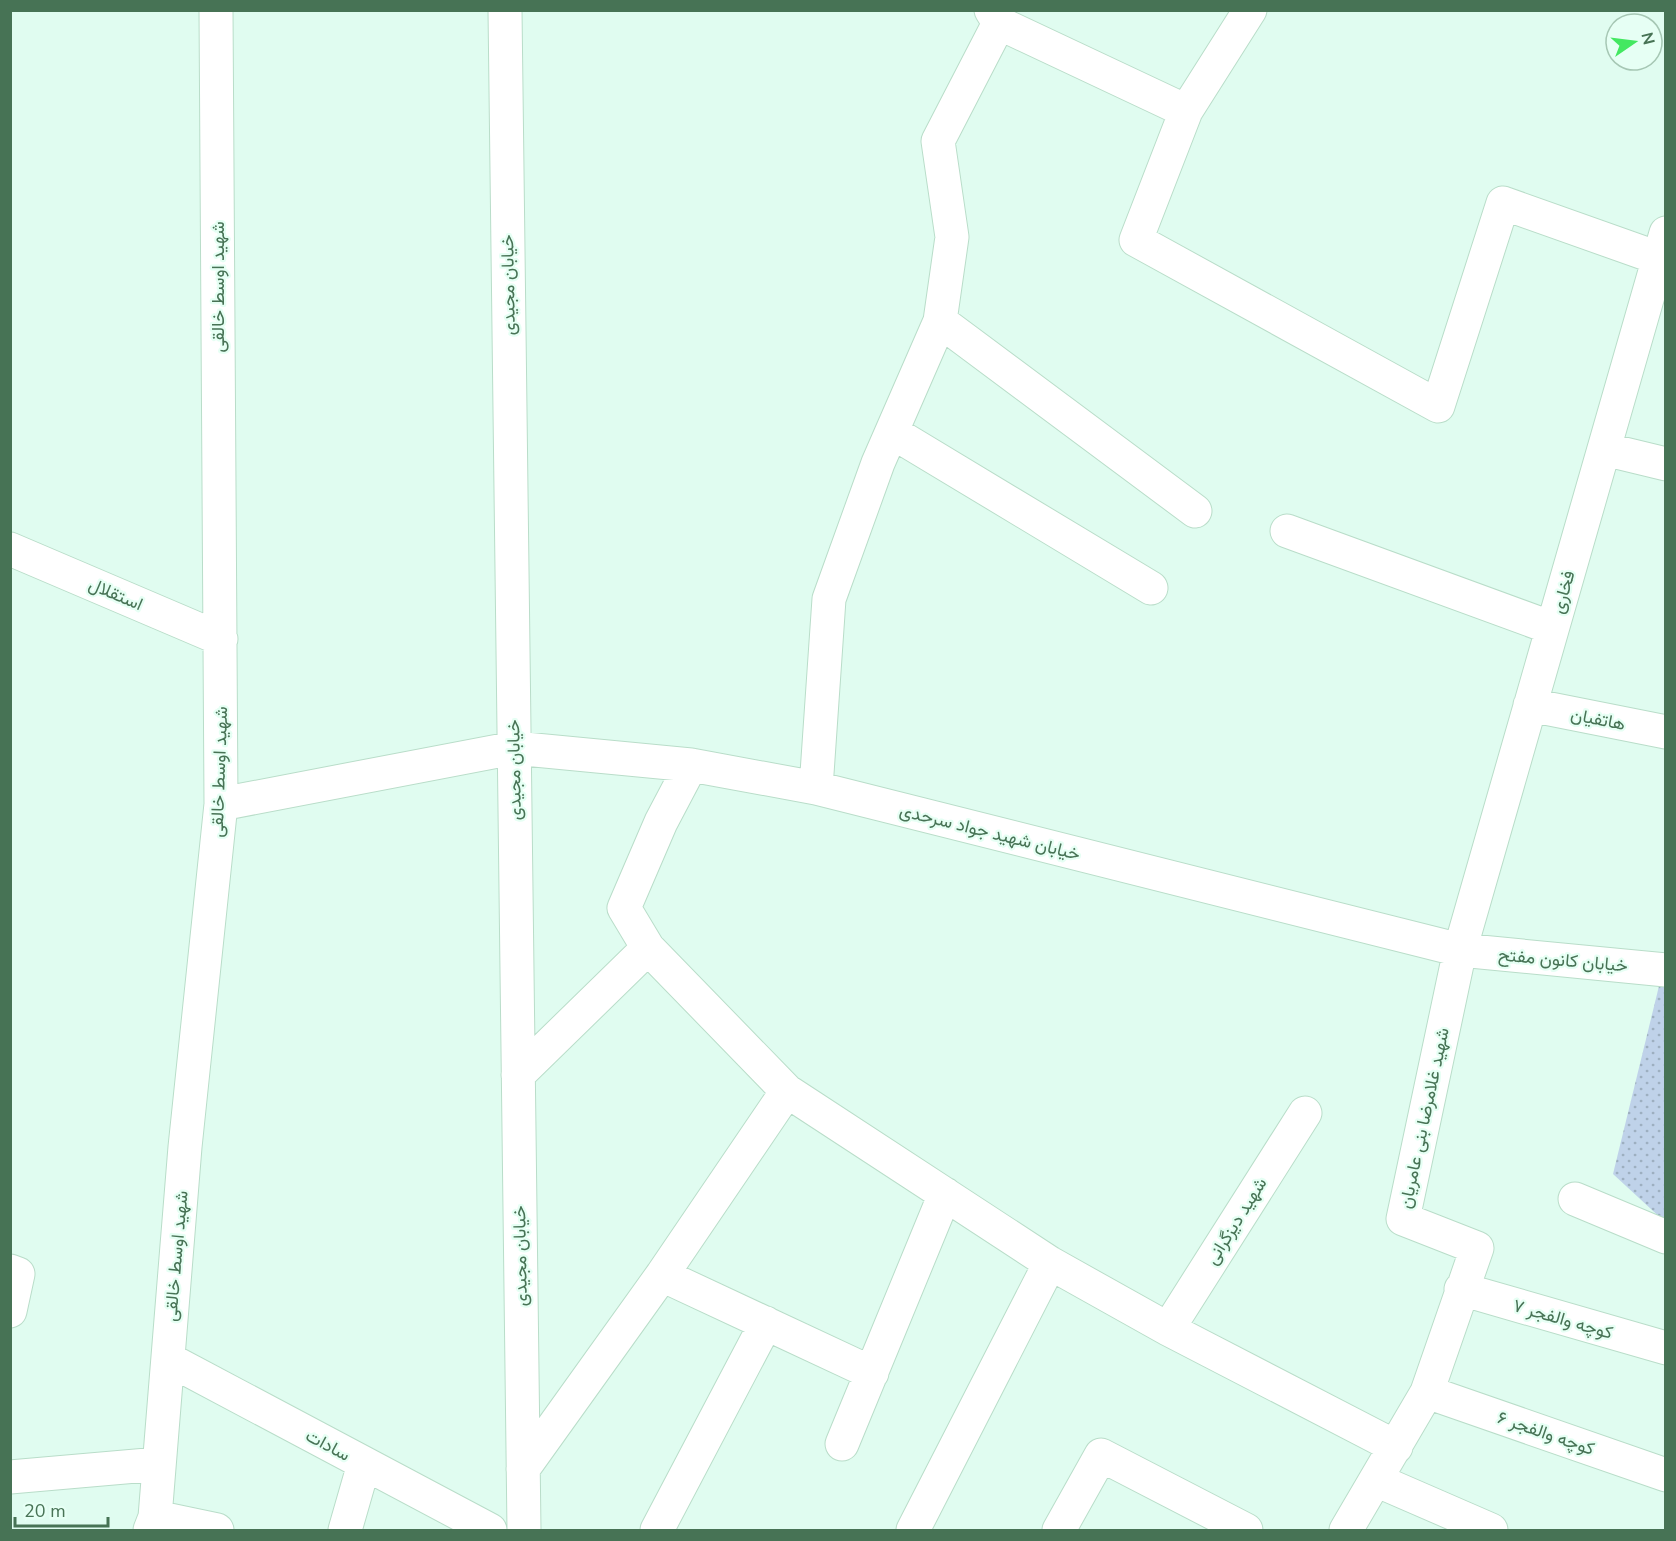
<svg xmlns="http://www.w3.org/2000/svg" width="1676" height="1541" viewBox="0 0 1676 1541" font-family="'Nunito Sans',Vazirmatn,sans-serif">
	<defs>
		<pattern id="grass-dots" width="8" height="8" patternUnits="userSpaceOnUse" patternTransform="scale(1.5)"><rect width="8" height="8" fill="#bfd2e9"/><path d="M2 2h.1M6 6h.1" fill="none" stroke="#9dafc0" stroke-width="1.8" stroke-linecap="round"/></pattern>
	</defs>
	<rect width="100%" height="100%" fill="#e0fcf0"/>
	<path fill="url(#grass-dots)" d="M1659,986L1665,987V1222L1613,1174Z"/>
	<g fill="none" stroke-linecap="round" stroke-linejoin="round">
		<g stroke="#b9ddc9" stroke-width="35">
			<path id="minor" d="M505,10L524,1530
				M999,23L1186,111L1250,10
				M1186,111L1136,240L1438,406L1503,203L1658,258
				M940,321L1195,511
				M892,432L1151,588
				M1604,449L1666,464
				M1287,531L1552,628
				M10,549L221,639
				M1530,705L1666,732
				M816,788L829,599L878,463L940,321L952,237L938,141L999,23L991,10
				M221,804L514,748L691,765L816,788L1460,950L1666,970
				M648,948L624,908L661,822L691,765
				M518,1075L648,948L787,1091L1050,1263L1168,1329L1396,1447
				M1575,1199L1666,1237
				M10,1271L18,1274L10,1311
				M662,1275L872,1373
				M1461,1289L1666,1348
				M1168,1329L1305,1113
				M168,1359L490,1530
				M1427,1392L1666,1475
				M842,1444L945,1194
				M523,1469L662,1275L787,1091
				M10,1477L159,1464
				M1376,1480L1491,1530
				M155,1517L217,1530
				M150,1530L155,1517L185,1147L221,804L216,10
				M345,1530L364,1464
				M657,1530L766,1323
				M913,1530L1050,1263
				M1059,1530L1101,1455L1246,1530
				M1346,1530L1427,1392L1477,1248L1403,1219L1460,950L1666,233"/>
		</g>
		<use href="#minor" stroke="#fff" stroke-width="33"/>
	</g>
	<g text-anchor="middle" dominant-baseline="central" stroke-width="4.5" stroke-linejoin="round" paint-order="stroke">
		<g font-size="18" fill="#477355" stroke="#e6fff4">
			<text transform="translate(508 285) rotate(-91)">خیابان مجیدی</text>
			<text transform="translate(218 287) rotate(-90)">شهید اوسط خالقی</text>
			<text transform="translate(1563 592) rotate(-74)">فخاری</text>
			<text transform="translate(116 594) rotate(23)">استقلال</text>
			<text transform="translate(1598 719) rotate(11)">هاتفیان</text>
			<text transform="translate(514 770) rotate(-91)">خیابان مجیدی</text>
			<text transform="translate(219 772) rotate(-88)">شهید اوسط خالقی</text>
			<text transform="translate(990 832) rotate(14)">خیابان شهید جواد سرحدی</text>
			<text transform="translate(1563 960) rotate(5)">خیابان کانون مفتح</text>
			<text transform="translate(1424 1118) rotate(-78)">شهید غلامرضا بنی عامریان</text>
			<text transform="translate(1236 1221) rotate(-58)">شهید دیزگرانی</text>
			<text transform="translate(176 1256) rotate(-85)">شهید اوسط خالقی</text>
			<text transform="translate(520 1256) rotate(-91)">خیابان مجیدی</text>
			<text transform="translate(1563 1319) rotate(16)">کوچه والفجر ۷</text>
			<text transform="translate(1546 1433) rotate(19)">کوچه والفجر ۶</text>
			<text transform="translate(328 1445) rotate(28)">سادات</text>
		</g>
	</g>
	<rect width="1676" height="1541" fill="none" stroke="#477355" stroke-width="24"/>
	<g transform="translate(1634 42) rotate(76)"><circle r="28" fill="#e6fff4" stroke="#a6c7b4" stroke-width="1.5"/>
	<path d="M0-4.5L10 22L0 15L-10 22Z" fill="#43e861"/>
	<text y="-9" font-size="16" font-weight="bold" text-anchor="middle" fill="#477355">N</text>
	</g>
	<path d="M15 1517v9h93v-9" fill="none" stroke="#477355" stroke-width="3"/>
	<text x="24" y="1517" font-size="18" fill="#477355" stroke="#e6fff4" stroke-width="4.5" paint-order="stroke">20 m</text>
</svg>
